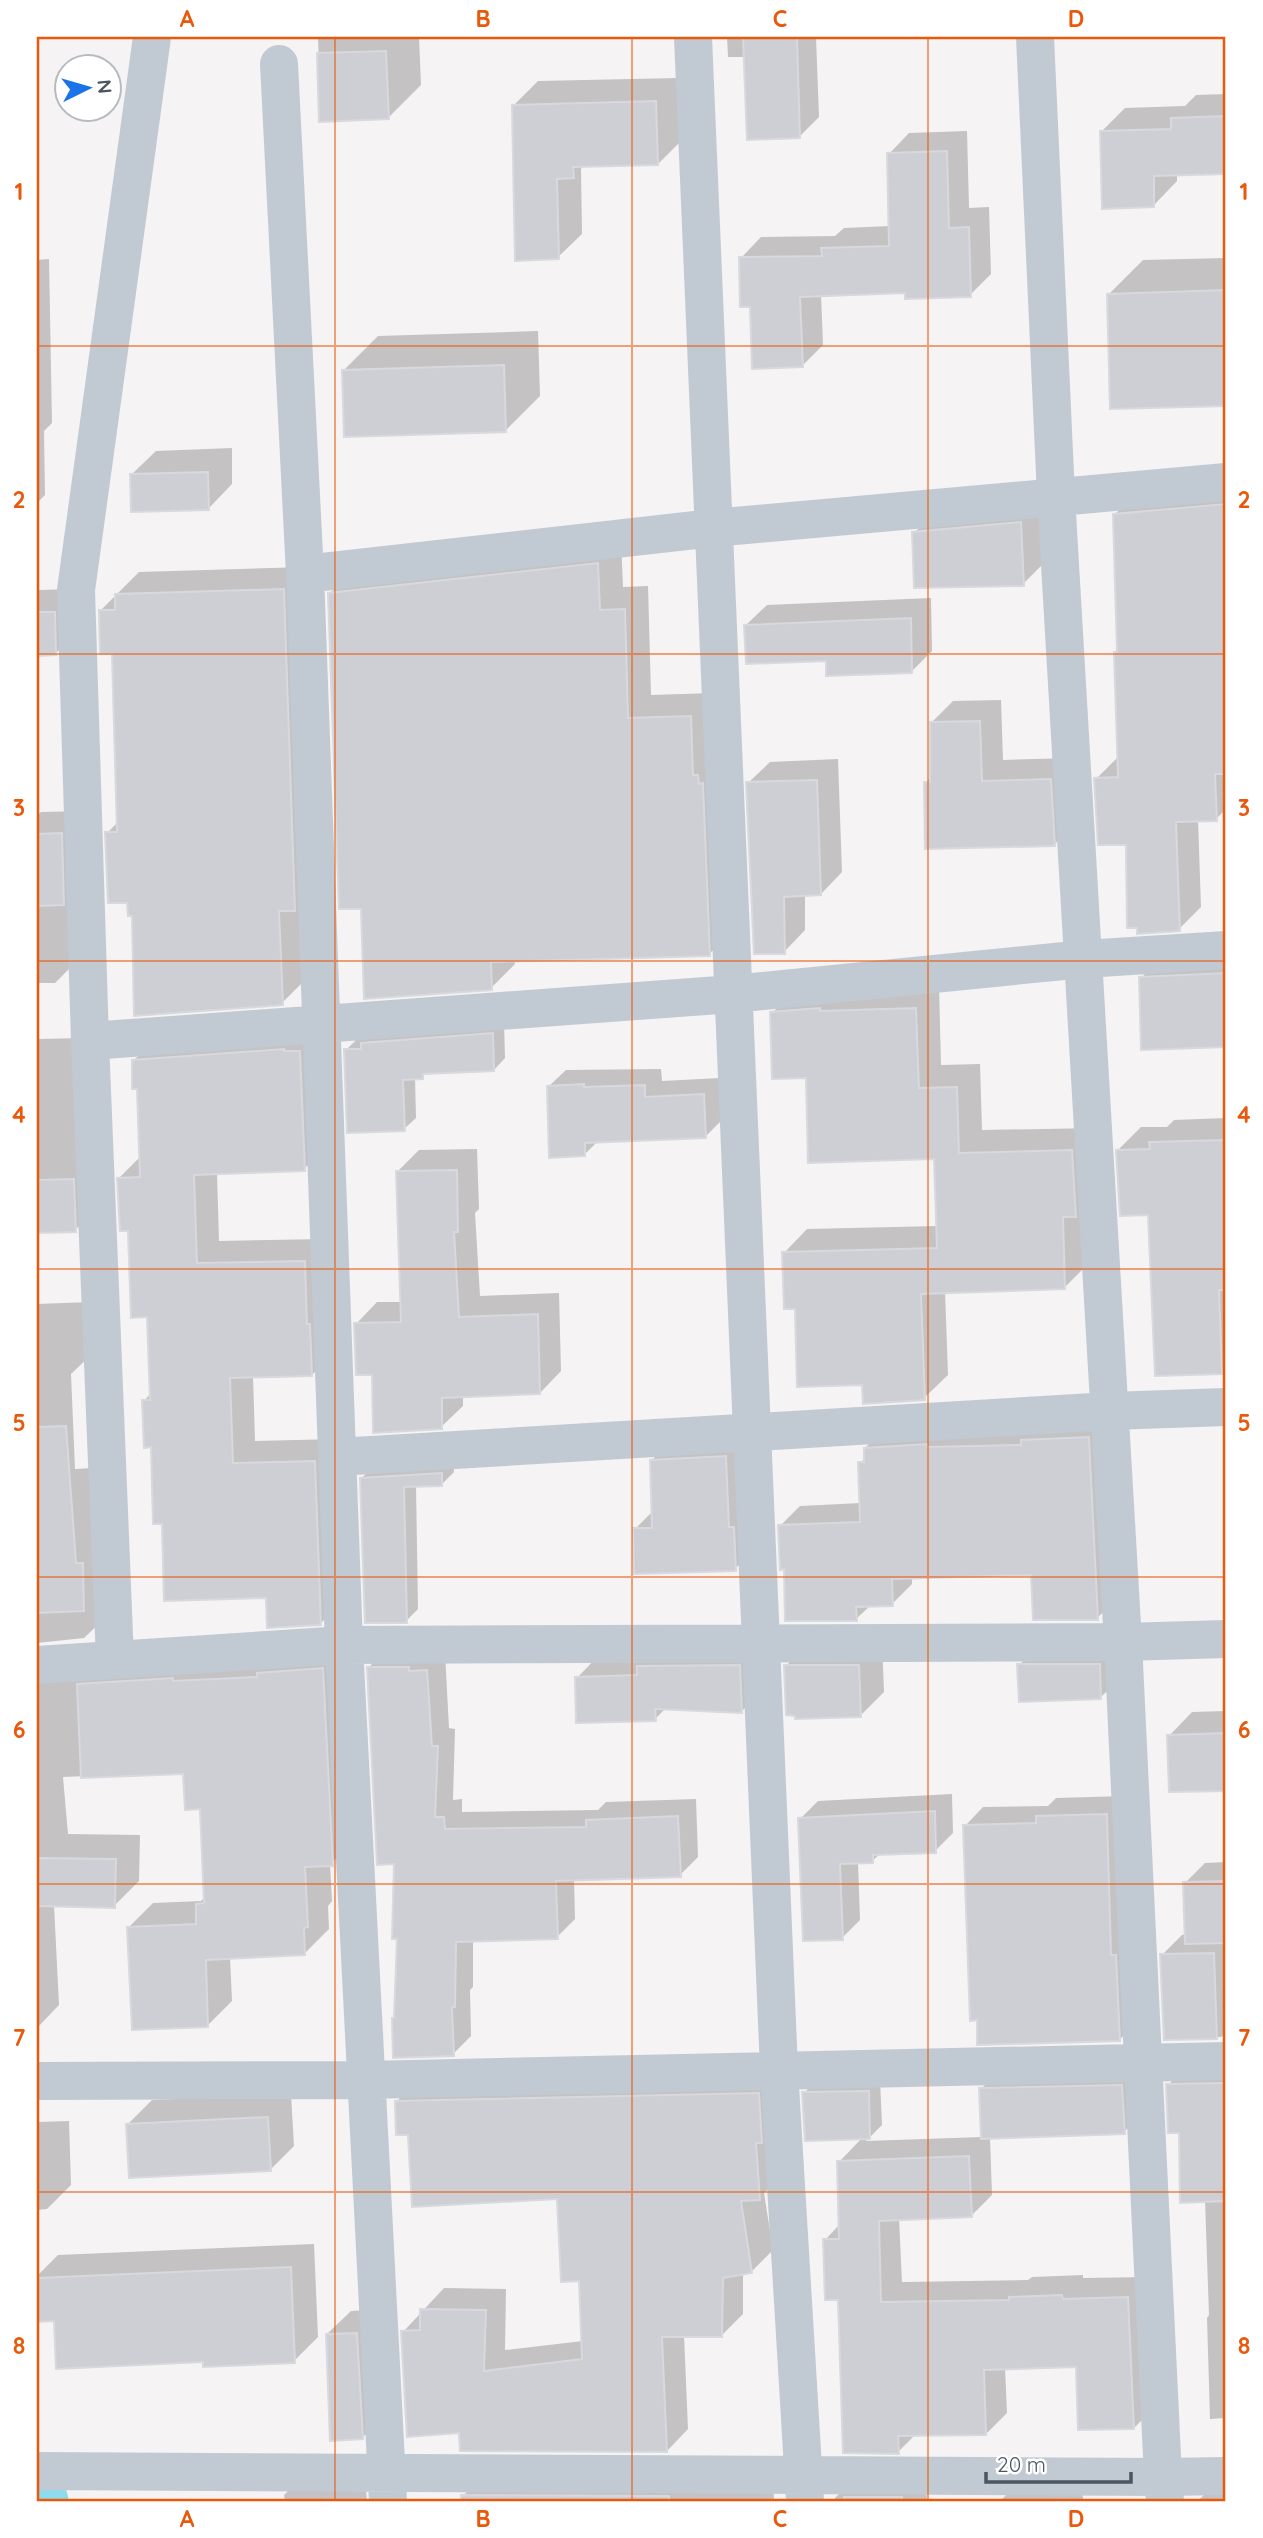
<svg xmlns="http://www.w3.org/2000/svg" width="1263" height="2538" viewBox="0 0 1263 2538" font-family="Quicksand,sans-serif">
	<rect width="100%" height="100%" fill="#f5f3f3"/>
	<path fill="#0003" d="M318,37H419L421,85L388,118L321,120Z
		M727,37H816L819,117L799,137L746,57H728Z
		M679,78L682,140L658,164L584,165L581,169L582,234L558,257L514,105L538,81Z
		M1226,94V172L1177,174V181L1154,205L1101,132L1125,108L1185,106L1196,95Z
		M967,131L969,208L989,207L991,274L970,295L907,291L821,294L823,345L802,366L751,305L741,258L761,237L835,236L844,228L890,226L889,154L909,133Z
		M1226,258V404L1112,408L1108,295L1143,260Z
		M49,259L52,423L44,431L45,495L37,503V260Z
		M538,331L540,396L505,431L343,371L378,336Z
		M232,448V484L209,508L132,474L156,451Z
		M1226,485V809L1216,819L1198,820L1201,907L1179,929L1128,843L1096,779L1119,756L1116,653L1119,649L1114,515L1136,493Z
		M1044,499L1047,560L1023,584L914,533L938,509Z
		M621,540L623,587L648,586L651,695L714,693L733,931L709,954L514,960L515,964L491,988L363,907L329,594L353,571Z
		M306,567L305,980L282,1003L134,914L107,833L118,822L114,652L100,611L139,572Z
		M78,589L79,630L55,654H37V590Z
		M931,598L932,651L912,671L827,659L746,625L767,605Z
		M1001,700L1003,760L1072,758L1075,823L1054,845L925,783L932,776L931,723L953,701Z
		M838,759L842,872L821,894H805V930L784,952L748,783L770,762Z
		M84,811L78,960L55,983H37V816L41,812Z
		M1226,952V1046L1143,1048L1141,978L1165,954Z
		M939,985L941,1065L980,1064L982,1130L1095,1128L1088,1264L1064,1288L945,1291L948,1375L924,1398L864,1383L797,1307L784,1253L807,1229L938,1226L936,1157L808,1076L772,1013L796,989Z
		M504,1022L505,1058L494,1070L428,1072L422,1077H415L416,1118L404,1129L346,1050L358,1038Z
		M306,1027L327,1146L304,1169L217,1173L219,1241L327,1239L334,1352L312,1375L253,1376L255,1441L338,1439L343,1600L321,1623L268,1597L164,1522L153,1446L144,1401L151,1393L148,1315L119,1178L141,1156L139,1087L133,1061L156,1038Z
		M83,1038L97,1209L75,1230L37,1231V1039Z
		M661,1069L662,1081L720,1078L722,1120L705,1137L598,1141L585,1154L549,1086L566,1070Z
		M1226,1118V1367L1221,1372L1149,1213L1118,1150L1141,1127H1167L1174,1120Z
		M477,1149L479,1209L475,1213L480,1296L559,1293L561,1371L540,1393L463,1395V1406L441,1427L373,1373L356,1324L377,1302H402L397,1172L419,1150Z
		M90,1302L92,1354L71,1374L75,1469L93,1468L107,1616L84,1638L37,1643V1304Z
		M1108,1418L1117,1599L1097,1618L1033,1573L912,1576V1584L892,1604L871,1605L856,1619L786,1568L780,1526L800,1506L861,1503L860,1463L866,1457L865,1448L885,1428Z
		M750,1433L759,1545L735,1569L635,1529L653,1511L651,1461L675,1437Z
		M453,1462L454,1472L442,1484L416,1485L418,1609L406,1621L362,1478L373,1466Z
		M1043,1641H1123L1124,1674L1100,1698L1019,1665Z
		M763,1642L765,1688L741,1712L666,1708L655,1719L577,1678L600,1654Z
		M809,1642H882L884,1692L860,1716L786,1666Z
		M347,1645L357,1840L330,1864L332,1901L328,1906L329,1929L304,1954L230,1957L232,2001L207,2026L129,1927L153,1903L201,1901L206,1896L202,1808L185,1772L63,1777L68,1834L140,1835L139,1881L114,1906L54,1905L59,2005L37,2028V1658Z
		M387,1649L445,1653L449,1728L455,1729L453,1800L462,1799V1812L598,1810L606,1802L696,1799L698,1857L680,1875L574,1879L575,1919L557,1937L473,1940V1987L470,1990L471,2036L453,2054L396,2017L399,1938L396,1862L369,1667Z
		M1226,1711V1789L1170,1791L1169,1736L1192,1712Z
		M952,1794L953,1833L935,1851L881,1853L872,1861L858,1862L860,1920L842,1938L800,1819L818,1801Z
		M1125,1796L1138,2022L1119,2040L965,1826L983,1807L1048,1806L1056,1798Z
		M1226,1862V2033L1221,2037L1166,2039L1162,1955L1182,1935L1186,1934L1185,1883L1205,1863Z
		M1146,2062L1148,2108L1124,2132L990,2137L992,2195L971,2216L899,2218L902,2282L1028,2280L1032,2277L1083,2275V2278L1148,2277L1155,2407L1134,2428L1078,2365L1005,2367L1007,2413L986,2434H916L898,2452L840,2298L825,2240L840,2224L839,2162L863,2137L804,2093L816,2081L880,2080L882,2125L866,2141L982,2137L981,2089L1005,2065Z
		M1226,2064V2418L1210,2419L1207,2318L1209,2315L1205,2200L1180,2131L1168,2085L1188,2065Z
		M780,2072L781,2177L764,2193L773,2250L751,2272L743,2273V2314L721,2336L684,2335L688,2429L667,2451L461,2432L403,2332L444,2288L506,2289L505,2350L583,2341L581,2280L558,2197L410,2133L396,2102L418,2080Z
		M291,2094L294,2146L270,2170L128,2124L152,2100Z
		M69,2121L71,2185L47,2209L37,2210V2122Z
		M314,2244L318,2337L294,2361L205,2360L56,2319L37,2320V2276L58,2255Z
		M381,2309L386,2414L362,2438L327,2334L351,2311Z
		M313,2466L364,2467L367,2501H285L284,2495Z
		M484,2474L773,2478L774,2501H463V2496Z
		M858,2474H925L927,2501H835V2498Z
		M1082,2478L1083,2501H1000L1022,2480Z
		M1220,2478H1226V2501H1198Z"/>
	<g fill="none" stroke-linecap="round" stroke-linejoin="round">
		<path stroke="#90daee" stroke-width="51" d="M37,2487L43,2501"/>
	</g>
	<path fill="#cdcfd5" stroke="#d7d9de" stroke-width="2" d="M743,37H797L800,138L747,140Z
		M386,51L389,119L319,122L317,53Z
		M656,101L658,165L573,167L574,178L557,179L559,259L515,261L512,105Z
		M1226,116V174L1154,176V207L1102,209L1100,131L1171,129V118Z
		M947,151L949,228L969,227L971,297L905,299V293L800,297L803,367L752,369L750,307H740L739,257L822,256L821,248L889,246L887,153Z
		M1226,290V406L1110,409L1107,294Z
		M504,365L506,432L344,437L342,370Z
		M208,472L209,510L131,512L130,474Z
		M1226,504V774H1215L1217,821L1176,822L1180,931L1137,934V928H1127L1126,845H1098L1094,778L1118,777L1114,652H1117L1113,514Z
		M1021,522L1024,586L914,588L912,532Z
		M598,563L600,610L625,609L628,718L691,716L693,775H698L699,784L703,783L710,956L491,962L492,990L364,999L361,909H339L328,593Z
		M284,589L295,911H279L283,1005L134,1016L132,916H128L127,903H108L105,832H117L112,654H100L99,610H115V594Z
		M37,612H55L56,655L37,656Z
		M911,618L912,673L826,676V661L746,664L744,625Z
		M980,721L982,781L1051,779L1055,846L925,849L924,782H930V722Z
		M817,780L821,895L784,897L785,954H754L746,782Z
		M62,833L64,905L37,906V834Z
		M1226,973V1047L1141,1050L1139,977Z
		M820,1008V1011L916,1008L919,1088L957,1087L959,1153L1072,1150L1076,1217H1063L1065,1289L921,1294L925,1400L863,1404L862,1385L797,1387L795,1309H784L782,1252L937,1248L934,1159L808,1163L806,1078L772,1079L770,1012Z
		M493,1033L494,1071L423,1074V1079L403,1080L405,1131L347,1133L344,1049H361V1043Z
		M284,1049V1051H300L305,1171L194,1175L197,1263L305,1261L307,1324H310L312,1376L230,1378L233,1463L315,1461L321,1625L267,1628L266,1598L164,1601L162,1524H153L151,1447L144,1448L142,1400H150L147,1317L131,1318L128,1231H120L117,1178L140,1177L137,1089H132V1060Z
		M584,1084V1087L645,1085V1097L704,1094L706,1138L585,1143V1156L549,1158L547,1086Z
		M1226,1140V1290H1219L1222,1374L1155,1376L1148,1215L1120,1216L1116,1150L1150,1149L1149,1142Z
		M457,1170L458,1232H454L459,1317L538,1314L540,1394L442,1398V1429L373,1433L372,1375H356L354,1323L401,1322L396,1171Z
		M74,1179L76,1232L37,1233V1180Z
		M66,1426L76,1563H83L84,1611L37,1613V1427Z
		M1089,1437L1098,1620H1033L1031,1575L892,1579L893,1606L856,1607L857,1621H785L784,1569L780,1570L778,1525L860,1522L858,1462H864V1448L927,1444V1447L1021,1445V1440Z
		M726,1456L729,1527H734L736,1571L634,1574L633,1528H652L650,1460Z
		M442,1473V1486L404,1487L407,1623H365L360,1478Z
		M1017,1664H1100L1101,1699L1019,1702Z
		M740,1665L742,1713L655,1709L656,1721L576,1723L575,1677L637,1675V1666Z
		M784,1665H859L861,1717L795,1719V1716L786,1715Z
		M367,1667H409V1671L427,1670L432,1746H438L435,1817H444L445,1829L586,1827V1820L678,1816L681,1877L556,1881L558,1939L456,1942L455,2007H452L454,2056L393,2058L392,2018H394L397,1939H392L394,1864L377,1865Z
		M323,1668L333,1866L305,1867L308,1927L304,1928L305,1955L206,1960L208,2027L132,2030L127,1927L196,1924V1904L204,1903L200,1809L185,1810L183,1774L81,1778L77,1684L173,1678V1681L257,1677V1673Z
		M1226,1733V1791L1169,1792L1167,1735Z
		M935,1811L936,1853L873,1855V1863L840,1864L843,1940L803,1941L798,1818Z
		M1107,1814L1111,1955H1116L1120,2041L977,2045V2020L970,2021L963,1825L1036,1823V1816Z
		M37,1858L116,1859L115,1908L37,1906Z
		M1226,1881V1943L1185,1944L1183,1882Z
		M1214,1953L1217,2039L1164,2040L1160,1954Z
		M1224,2083L1226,2201L1180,2203L1179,2133H1168L1166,2084Z
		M1122,2085L1125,2134L981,2139L979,2088Z
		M869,2091L870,2139L805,2141L802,2092Z
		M759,2093L762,2143H756L760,2200L741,2201L752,2273L723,2278L722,2337H662L667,2452L460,2451L459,2433L407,2437L401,2331L420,2330V2309L486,2310L484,2371L582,2359L579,2281L561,2282L557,2199L412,2207L408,2135H396L395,2101Z
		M268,2117L271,2171L129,2178L126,2124Z
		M969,2156L972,2217L879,2221L881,2302L1009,2300V2297L1062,2295L1063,2299L1128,2297L1134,2429L1078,2430L1076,2367L984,2370L986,2435L898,2436L899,2454L843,2453L838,2300H825L823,2239H839L837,2161Z
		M291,2267L295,2363L203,2367V2362L56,2369L54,2321L37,2322V2278Z
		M357,2333L363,2439L330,2441L326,2334Z
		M461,2495L669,2496V2501H461Z
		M844,2497H902V2501H844Z"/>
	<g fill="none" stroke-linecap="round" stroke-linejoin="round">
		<path stroke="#c1cad2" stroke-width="38" d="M693,37L779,2069L805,2501
			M1035,37L1056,496L1123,1642L1163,2477L1226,2476
			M279,64L305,574L344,1645L388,2501
			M305,574L713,528L1226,482
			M90,1041L733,994L1084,959L1226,950
			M337,1457L1110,1411L1226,1407
			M115,1660L90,1041L76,590L152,37
			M37,1665L344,1645L1123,1642L1226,1639
			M37,2081L366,2080L1226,2061
			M37,2471L1163,2477L1165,2501"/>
	</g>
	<path fill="none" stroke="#e8590c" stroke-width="2" stroke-opacity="0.55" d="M335,37V2501M632,37V2501M928,37V2501M37,346H1226M37,654H1226M37,961H1226M37,1269H1226M37,1577H1226M37,1884H1226M37,2192H1226"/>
	<rect width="1263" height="2538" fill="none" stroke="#ffffff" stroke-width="77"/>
	<g transform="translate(88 88) rotate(85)"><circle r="33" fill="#ffffff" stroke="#b7bbc0" stroke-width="2"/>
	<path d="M0-5L12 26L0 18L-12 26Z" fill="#1a73e8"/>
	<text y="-10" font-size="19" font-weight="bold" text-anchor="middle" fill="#4a5661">N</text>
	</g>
	<path d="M986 2472v10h145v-10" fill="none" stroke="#4a5661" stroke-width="3.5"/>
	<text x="997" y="2472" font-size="21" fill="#4a5661" stroke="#ffffff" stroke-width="5" paint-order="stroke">20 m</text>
	<rect x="38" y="38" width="1186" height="2462" fill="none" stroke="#e8590c" stroke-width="2.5"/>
	<g font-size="23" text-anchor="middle" font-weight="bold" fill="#e8590c">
		<text x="187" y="27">A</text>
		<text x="483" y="27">B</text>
		<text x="780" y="27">C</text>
		<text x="1076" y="27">D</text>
		<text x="19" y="200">1</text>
		<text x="1244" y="200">1</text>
		<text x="19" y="508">2</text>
		<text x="1244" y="508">2</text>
		<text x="19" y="816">3</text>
		<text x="1244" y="816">3</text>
		<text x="19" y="1123">4</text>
		<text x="1244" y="1123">4</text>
		<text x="19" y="1431">5</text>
		<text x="1244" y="1431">5</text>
		<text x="19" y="1738">6</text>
		<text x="1244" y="1738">6</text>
		<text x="19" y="2046">7</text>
		<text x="1244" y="2046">7</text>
		<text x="19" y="2354">8</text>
		<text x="1244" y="2354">8</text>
		<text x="187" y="2527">A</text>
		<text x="483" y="2527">B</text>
		<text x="780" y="2527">C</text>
		<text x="1076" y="2527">D</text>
	</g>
</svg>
